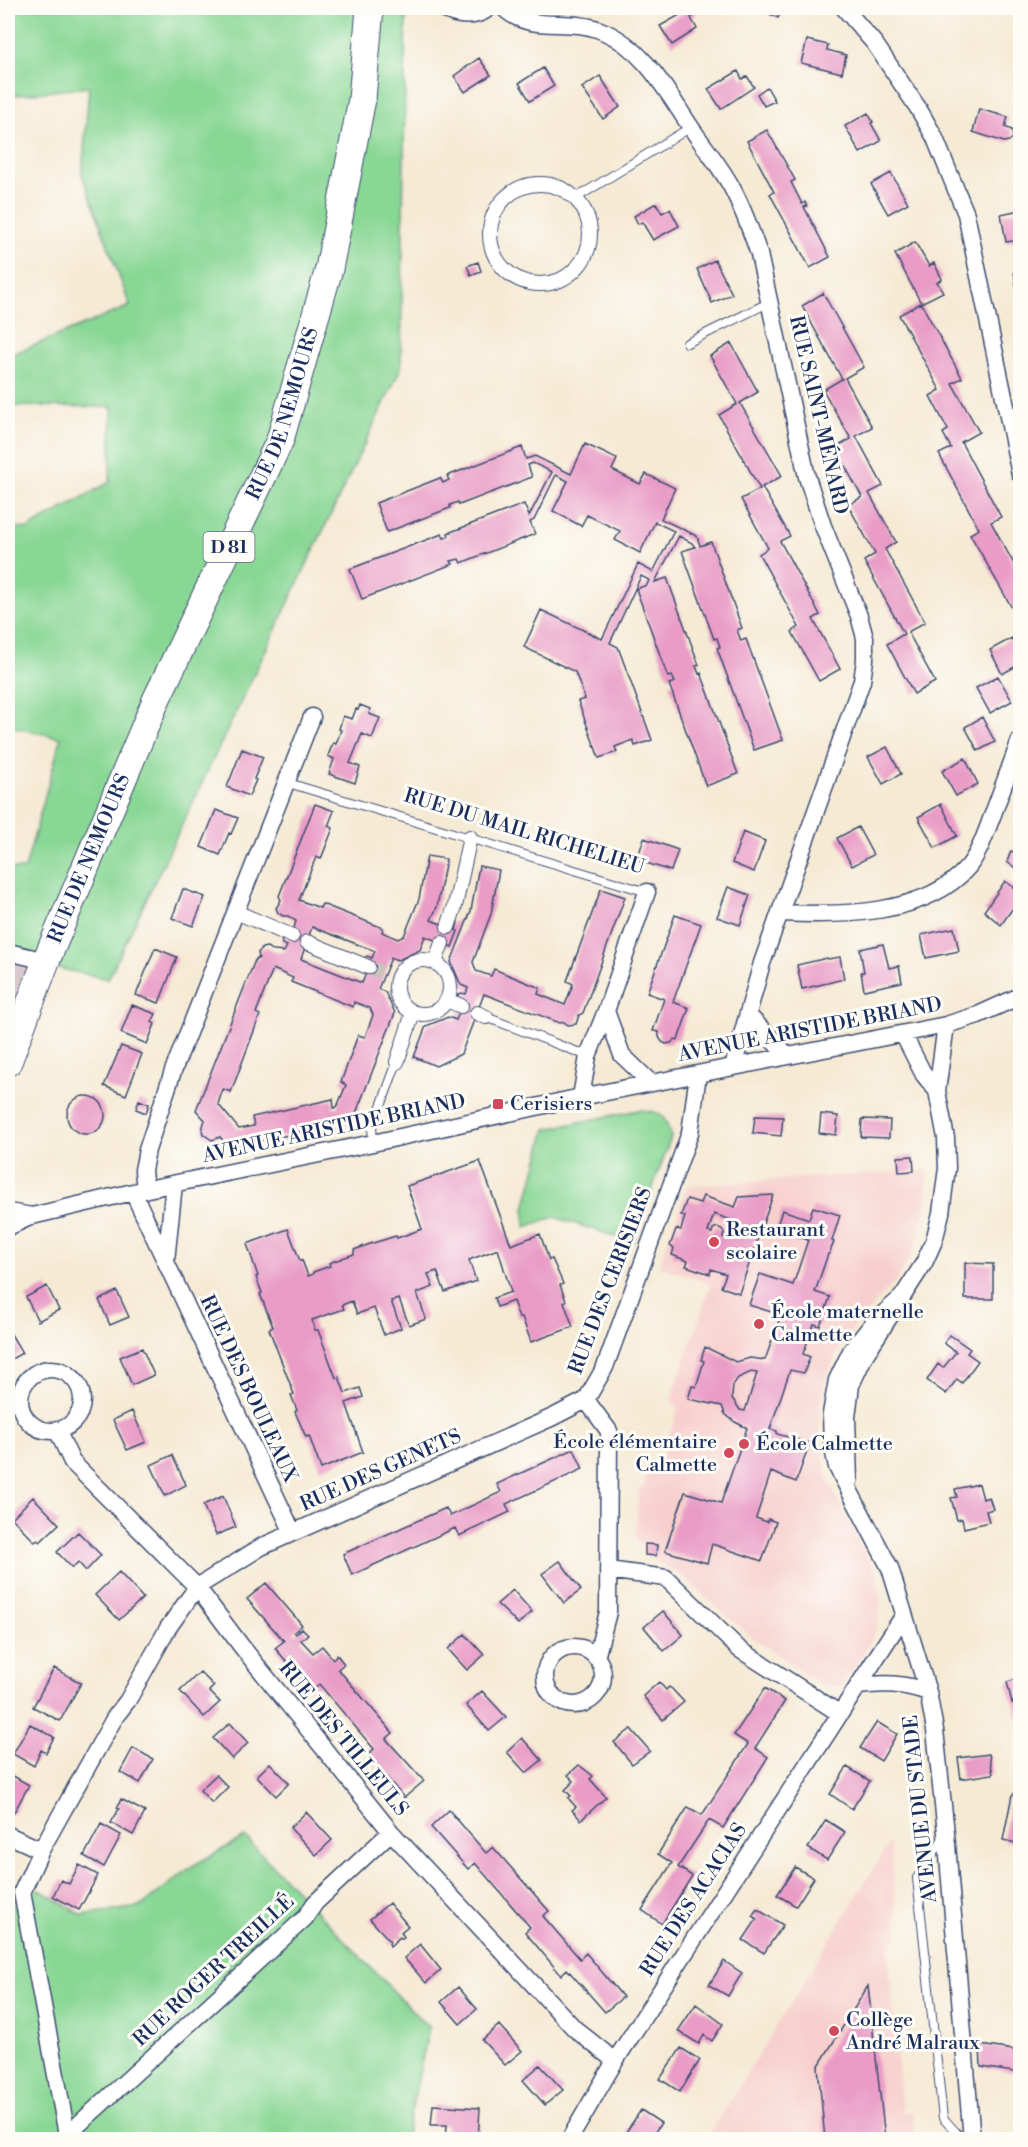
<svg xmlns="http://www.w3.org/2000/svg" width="1028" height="2147" viewBox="0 0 1028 2147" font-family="'Libre Bodoni',serif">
	<rect width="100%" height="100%" fill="#fdfcf7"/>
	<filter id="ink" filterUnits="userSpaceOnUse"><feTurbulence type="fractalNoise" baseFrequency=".0167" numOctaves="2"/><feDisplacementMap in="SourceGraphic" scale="12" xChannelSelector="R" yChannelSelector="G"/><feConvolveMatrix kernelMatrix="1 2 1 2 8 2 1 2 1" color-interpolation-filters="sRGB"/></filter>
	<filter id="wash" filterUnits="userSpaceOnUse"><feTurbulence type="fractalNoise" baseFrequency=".008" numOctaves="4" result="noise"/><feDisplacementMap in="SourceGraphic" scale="24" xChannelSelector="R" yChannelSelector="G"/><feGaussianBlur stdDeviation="1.35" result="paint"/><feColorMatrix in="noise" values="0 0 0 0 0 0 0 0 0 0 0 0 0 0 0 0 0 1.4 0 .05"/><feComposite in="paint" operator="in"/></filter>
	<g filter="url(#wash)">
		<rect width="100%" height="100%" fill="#f5ead4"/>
		<path fill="#f7d0cd" d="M928,1170L926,1206L916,1247L897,1279L855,1326L838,1351L825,1383L821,1400L819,1427L824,1462L831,1486L877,1575L881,1601L879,1621L871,1641L842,1686H822L749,1635L678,1573L656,1562L657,1545L640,1544L636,1539L638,1490L645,1485L646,1466L660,1464L678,1409L671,1400L711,1284L659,1266L687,1186Z
			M890,1842L898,1934L888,1950L902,2113L913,2112L915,2139L706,2140Z"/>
		<path fill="#d2bec3" d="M8,958L34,963L8,1029Z"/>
		<path fill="#89d795" stroke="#52837a" stroke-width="1.5" d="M8,8H406L401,368L108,979L8,958V869H25L61,738L8,726V526L27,529L110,482L112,407L8,406V356L130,306L82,174L89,87L8,96Z
			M639,1110C662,1111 665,1115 671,1137L633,1242L554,1217L525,1227V1208L546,1129Z
			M245,1837L429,2028L405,2139H8V1891L40,1890L82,1915L140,1907L194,1865Z"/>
		<g id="blocks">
			<path fill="#e99cc6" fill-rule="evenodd" d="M692,8L696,14L691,18L697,29L672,45L660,26Z
				M758,8H783L778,18Z
				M807,40L828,45L827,50L846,55L842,73L801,63Z
				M479,58L491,75L465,92L454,76Z
				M543,68L554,86L530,101L519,83Z
				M738,71L742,79L747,76L754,87L721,109L708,89Z
				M600,76L620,107L603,119L582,88Z
				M767,87L775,101L764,106L757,94Z
				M979,109L1008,117L1005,127L1012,130L1013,138L1009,141L1004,142L973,132Z
				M868,113L873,122L871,123L881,141L860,153L845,126Z
				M767,130L795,180L791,182L802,204L805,202L807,206L804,207L830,257L810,268L770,194L774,192L747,141Z
				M891,173L908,203L888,214L871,184Z
				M656,203L662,213L670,209L679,226L653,240L642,222L638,224L634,216Z
				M1020,210V240L1006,242L1001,214Z
				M915,242L929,266L934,263L942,279L937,282L943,292L921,303L895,254Z
				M715,260L732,294L712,303L697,269Z
				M478,262L481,271L471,275L467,266Z
				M1020,270V296L1018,297L1014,271Z
				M823,293L864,367L845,378L872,427L856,436L883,486L869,493L896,542L885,549L925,622L908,632L935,682L914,694L887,644L904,634L864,561L875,554L848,505L862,497L835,448L851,439L823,390L842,379L802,306Z
				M921,303L962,378L952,383L979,432L961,442L1001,517L991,522L1020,575V603L1012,608L970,534L979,529L939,454L951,448L943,433L948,430L930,396L940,390L899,315Z
				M731,343L758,392L740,403L782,476L762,487L790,536L780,541L820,615L813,619L840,669L819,681L792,632L799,627L759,554L768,548L741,499L760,489L719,415L737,404L710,356Z
				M585,444L617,459L612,470L640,484L646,474L675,488L661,519L697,536L700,546L711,542L742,628L737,630L741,641L746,639L783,740L754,750L717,648L720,647L717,638L714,639L682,551L695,547L692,543L679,536L655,582L667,578L699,665L696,666L699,674L701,673L738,774L706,786L669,684L675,682L672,676L668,677L636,589L647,585L649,580L641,576L610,643L618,647L652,740L635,746L633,740L615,747L617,752L599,758L578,701L585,699L575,672L524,647L541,610L602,639L638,564L653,572L674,531L655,522L640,553L615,540L620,531L587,515L581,526L553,511L568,481L556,475L534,520L530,522L535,534L461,563L459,559L451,561L453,564L362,599L350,569L442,534L444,538L449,536L448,533L524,504L529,516L552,472L533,463L528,465L532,477L459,505L458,502L450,505V508L387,532L376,503L440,478L443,483L449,480L447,476L522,447L526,459L535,456L571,474Z
				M1012,638L1020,653V664L1002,674L990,650Z
				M998,676L1012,701L990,713L976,688Z
				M360,705L370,709L369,714L380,718L372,738L362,734L350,763L360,767L355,783L329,774L334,759L328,756L333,743L336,744L341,730L339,729L343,716L352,719L356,709L358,710Z
				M982,717L995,742L978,751L965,727Z
				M887,747L901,774L883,784L868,757Z
				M242,749L263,757L254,779L256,780L249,796L227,787Z
				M965,758L978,784L956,796L942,771Z
				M315,804L334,811L328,826L333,828L321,859L316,857L299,900L320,908L322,904L383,928L382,932L398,939L404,936L419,899L427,856L446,859L437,907L431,920L449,927L456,920L458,922L456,930L458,931L452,947L425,936L420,950L398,960L391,958L378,989L385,992L395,1013L353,1121L229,1148L220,1137L212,1140L203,1134L202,1129L205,1120L196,1110L255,960L259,958L258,953L262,948L267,947L274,951L284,952L287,946L282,944L281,938H291L296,921L288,916H283L278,913L276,908L281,900L279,896ZM312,927L375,951L372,958L367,956L364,958L369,966L362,983L301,959ZM273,969L293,978L291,982L353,1007L354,1002L370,1008L373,1015L365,1037L358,1035L341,1082L346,1085L337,1107L334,1108L333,1099L252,1117L254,1126L239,1129L218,1104L223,1089L231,1092L260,1015L256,1013Z
				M941,804L957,836L935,848L918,817Z
				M216,810L238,818L231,834L229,833L220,855L201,847Z
				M858,827L873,855L852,866L837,838Z
				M743,832L765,841L754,872L732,863Z
				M644,838L678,850L671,871L637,860Z
				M1011,851L1020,854V871L1007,862Z
				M479,866L499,870L491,914L473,962L476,971L491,976L494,969L540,988L538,994L565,1005L573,984L567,981L601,889L625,897L583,1013L579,1015L576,1024L568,1025L564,1022L560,1023L484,994L461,1054L436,1066L414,1057L426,1026L448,1017L456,1020L463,1003L457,996L461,993L466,994L468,988L461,985L451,962L471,911Z
				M1005,881L1020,892V898L1001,925L984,911Z
				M728,887L750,895L740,925L717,917Z
				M183,889L205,897L193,926L172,918Z
				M675,915L701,924L673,1002L689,1008L678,1040L675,1039L671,1043L666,1044L662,1042L659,1037V1032L653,1031L664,999L647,993Z
				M954,928L959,951L926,958L921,935Z
				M883,944L889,968L899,966L902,982L864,990L861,972H864L860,949Z
				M155,948L177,957L159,1003L136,995Z
				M840,957L844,979L802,989L797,965L827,958L828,959Z
				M132,1005L156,1014L152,1022L155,1024L147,1044L121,1033Z
				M121,1046L142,1054L126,1095L104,1086Z
				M67 1115a19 19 0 1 1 38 0a19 19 0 1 1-38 0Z
				M139,1100L149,1104L146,1113L136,1109Z
				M821,1114L838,1116L836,1135L819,1133Z
				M755,1116L783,1117L781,1136L753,1133Z
				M862,1119L890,1120L889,1138L861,1137Z
				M913,1156L914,1171L899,1172L898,1157Z
				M480,1161L511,1245L540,1234L549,1260L552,1259L561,1279L563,1284L560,1285L566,1301L564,1302L573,1327L531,1342L522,1317L519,1318L513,1301L497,1307L494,1298L511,1292L498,1249L469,1260L476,1281L445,1292L437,1271L428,1274L433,1287L417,1293L426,1319L409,1325L399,1299L391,1301L401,1328L384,1335L374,1308L357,1314L352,1301L342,1305L344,1309L312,1320L315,1330H318L336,1378L339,1377L345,1393L360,1388L363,1397L346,1403L363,1452L321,1469L309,1436L306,1437L295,1412L297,1410L291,1395L294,1394L269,1329L273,1327L260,1294L262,1293L256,1277L258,1276L247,1244L288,1229L300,1261L302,1260L308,1276L313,1274V1272L330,1266L329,1263L354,1254V1250L370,1244L396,1236L397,1238L422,1229L407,1186Z
				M773,1195L739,1293L721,1287L726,1274L711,1269L710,1274L686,1266L688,1261L672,1255L674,1248L670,1246L676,1229L681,1230L685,1216L681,1215L687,1199L700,1203L703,1196L735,1207L739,1197ZM714,1214L731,1220L734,1226L731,1227L727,1239L723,1237L724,1233L722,1229L717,1227L713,1229L712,1233L708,1232Z
				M813,1207L840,1215L832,1241L834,1242L829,1254H828L815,1292L830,1297L820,1326L814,1324L803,1354L810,1357L804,1373L790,1370L770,1429L777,1431V1434L810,1443L796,1482L771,1472L756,1518L767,1522L768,1519L776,1522L762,1561L712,1544L707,1563L665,1551L685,1492L721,1503L747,1428L735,1422L725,1414L722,1406L688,1399L692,1386L696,1387L704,1361L701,1360L705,1347L736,1362L750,1358L765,1360L781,1315L749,1305L752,1296L760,1274L793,1285L808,1240L776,1229L782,1210L809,1219ZM751,1372L757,1373L745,1411L740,1410L732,1398L733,1385L738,1378Z
				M965,1263L993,1264V1299H965Z
				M47,1286L59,1310L38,1321L26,1297Z
				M117,1291L129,1317L110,1325L99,1300Z
				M8,1329L22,1353L8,1361Z
				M950,1335L970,1349L967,1353L978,1361L962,1383L957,1379L946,1394L927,1380L938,1364L943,1368L956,1352L944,1343Z
				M142,1348L154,1375L132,1385L120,1357Z
				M132,1411L146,1442L127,1450L113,1420Z
				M574,1449L583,1469L506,1504L510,1512L459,1536L455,1528L352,1575L343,1554L446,1508L450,1516L501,1492L497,1484Z
				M172,1455L186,1485L165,1496L151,1465Z
				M979,1484L983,1499L989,1497L993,1509L986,1511L989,1522L964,1528L962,1519L957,1520L951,1498L957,1497L955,1489Z
				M223,1496L236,1527L216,1535L203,1505Z
				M33,1497L59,1524L40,1542L37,1540L35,1542L12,1518Z
				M78,1532L101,1555L86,1571L78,1562L72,1568L57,1552Z
				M645,1544L657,1545L656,1556L645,1555Z
				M560,1561L581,1590L564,1603L542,1574Z
				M119,1572L143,1598L119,1620L95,1595Z
				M266,1583L302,1625L294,1632L296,1634L302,1628L308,1634L301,1640L313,1653L322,1646L333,1659L337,1655L344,1664L338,1669L393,1733L386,1739L424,1781L404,1798L368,1755L374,1749L319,1684L312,1691L275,1648L284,1641L247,1599Z
				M513,1590L532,1612L518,1624L497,1604Z
				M663,1611L683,1635L664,1651L644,1627Z
				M465,1634L484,1655L467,1670L448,1649Z
				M54,1668L81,1683L60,1721L33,1707Z
				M200,1672L214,1686L209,1691L220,1702L204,1717L180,1691Z
				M1020,1678V1725L1014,1702L1012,1703L1007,1682Z
				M659,1682L666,1690L669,1687L672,1689L684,1702L663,1720L643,1696Z
				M765,1688L785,1701L755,1748L768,1757L723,1828L709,1820L678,1867L692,1876L662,1924L642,1910L672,1863L658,1854L688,1807L702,1815L748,1744L734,1735Z
				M482,1691L506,1717L489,1731L466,1705Z
				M877,1722L897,1734L881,1761L860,1748Z
				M230,1723L248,1743L232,1759L213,1738Z
				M30,1724L54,1737L46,1753L41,1750L34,1766L13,1754Z
				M631,1729L650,1751L632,1764L614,1742Z
				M522,1738L542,1760L526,1773L507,1752Z
				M133,1748L153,1759L140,1783L120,1772Z
				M989,1754L993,1774L961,1779L958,1758Z
				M270,1763L289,1783L276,1796L257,1776Z
				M579,1765L593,1776L590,1779L606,1797L581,1820L572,1810L576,1807L568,1798L571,1796L565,1790L574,1781L568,1775Z
				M847,1767L870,1781L852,1809L830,1794Z
				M8,1773L29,1785L13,1814L8,1811Z
				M216,1775L228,1787L212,1803L200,1790Z
				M1020,1790V1844L1003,1840L1012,1795Z
				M121,1799L145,1812L133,1835L111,1823L119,1809L117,1808Z
				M449,1810L486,1853L493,1847L549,1911L543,1916L580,1959L586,1953L623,1997L605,2012L567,1969L561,1975L525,1932L530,1927L475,1863L468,1869L431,1827Z
				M306,1812L332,1840L316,1855L290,1828Z
				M826,1820L845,1832L827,1860L808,1848Z
				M101,1824L121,1835L104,1867L84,1856Z
				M79,1865L98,1875L79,1910L53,1896L61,1880L69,1884Z
				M795,1867L814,1878L796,1906L777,1895Z
				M389,1903L408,1926L401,1932L404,1937L402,1939L400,1937L390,1946L389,1943L390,1941L370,1919Z
				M757,1909L783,1925L764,1953L743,1940L757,1919L752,1916Z
				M420,1944L441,1970L426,1983L404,1958Z
				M724,1961L742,1973L728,1996L709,1985Z
				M868,1986L885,2139H825L818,2067Z
				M458,1987L477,2009L460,2024L441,2002Z
				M696,2004L723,2024L712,2041L704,2035L699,2044L678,2031Z
				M499,2025L522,2051L505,2065L482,2040Z
				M980,2045L1020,2051V2073L981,2067Z
				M681,2048L700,2060L680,2092L660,2079Z
				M540,2065L563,2090L545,2105L523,2080Z
				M433,2105L480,2108L478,2139H446L447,2125H431Z
				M641,2110L661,2123L650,2139H637L626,2132Z"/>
		</g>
	</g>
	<g filter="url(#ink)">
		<use href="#blocks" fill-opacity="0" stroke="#3c4b70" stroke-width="1.5"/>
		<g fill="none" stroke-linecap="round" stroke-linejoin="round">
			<path stroke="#c9c5bc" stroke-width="14" stroke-dasharray="14 7" stroke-linecap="butt" d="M368,967L384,974"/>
			<g stroke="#3c4b70" stroke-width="10">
				<path id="service" d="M576,198L691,127
					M687,343L770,302
					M285,782L647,892
					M486,1017L588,1056
					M373,1143L372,1127L377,1117L397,1062
					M944,1837L917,1878L943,2118L963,2140"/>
			</g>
			<g stroke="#3c4b70" stroke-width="16">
				<path id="pedestrian" d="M490 234a50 50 0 1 1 100 0a50 50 0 1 1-100 0Z
					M236,912L292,936
					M448,927L455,906L470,837
					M307,942L368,967
					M396 987a27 27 0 1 1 54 0a27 27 0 1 1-54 0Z
					M435,962L442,943
					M447,1000L461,1006
					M477,1013L486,1017
					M397,1062L413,1013"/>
			</g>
			<g stroke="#3c4b70" stroke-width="19">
				<path id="minor" d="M442,8C456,17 475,19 489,8
					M504,8C530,34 567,17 600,30C644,47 667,92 692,129C705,148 720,166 731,186C743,208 751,231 759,254L807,477L823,526L859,616L865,638V660L862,681L762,963L733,1067
					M844,8L875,44L918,108L934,136L966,214L1020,474
					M781,913C839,916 926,916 968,867C980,852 986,832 993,814C1002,789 1011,765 1020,740
					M8,952L46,961
					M606,1011L622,1055L651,1083
					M748,1015L788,1056
					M903,1034L924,1075L937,1091
					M581,1097L588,1056L606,1011L647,892
					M145,1190L143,1170L147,1150L173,1071L312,717
					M133,1192L293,1533
					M8,1212L32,1216
					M8,1227L32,1216L133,1192L373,1143L581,1097L946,1025L978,1015L1020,996
					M166,1261L174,1184
					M901,1298L875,1321L851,1351L837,1380L831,1414L832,1444L837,1467L890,1568L928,1692L935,1730L946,1833L972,2140
					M20 1400a31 31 0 1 1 62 0a31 31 0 1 1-62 0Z
					M57,1430L72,1462L197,1587L242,1647L391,1832L575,2029L615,2061
					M849,1482L847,1417L851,1385L865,1355L924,1263L934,1241L941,1213L947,1168L946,1138L937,1091L946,1025
					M608,1570L666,1578L739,1649L839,1713
					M545 1676a29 29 0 1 1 58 0a29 29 0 1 1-58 0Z
					M596,1658L608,1612L609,1431L586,1400L605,1367L690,1133L698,1074
					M858,1686C885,1683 902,1683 928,1692
					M8,1835L41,1850
					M67,2135L305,1918L315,1903L391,1832
					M68,2140L22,1892L41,1850L115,1717L128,1700L168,1628L197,1587L261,1547L553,1417L586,1400
					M569,2140L615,2061L904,1615"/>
			</g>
			<g stroke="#3c4b70" stroke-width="29">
				<g id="primary">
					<path id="s1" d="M8,1062L46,961L157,698L280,440L329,269L362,99L370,8"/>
				</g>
			</g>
			<use href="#service" stroke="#fff" stroke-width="8"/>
			<use href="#pedestrian" stroke="#fff" stroke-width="14"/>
			<use href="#minor" stroke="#fff" stroke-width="16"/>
			<use href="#primary" stroke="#fff" stroke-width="27"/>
		</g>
	</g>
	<g fill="#d1495b" stroke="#fdfcf7" stroke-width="2">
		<rect x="492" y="1098" width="12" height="12" rx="3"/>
		<circle cx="714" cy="1242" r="6"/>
		<circle cx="759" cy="1324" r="6"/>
		<circle cx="744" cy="1444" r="6"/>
		<circle cx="729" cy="1453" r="6"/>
		<circle cx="834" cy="2031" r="6"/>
	</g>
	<g text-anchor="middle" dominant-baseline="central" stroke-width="6" stroke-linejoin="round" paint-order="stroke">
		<rect fill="#fdfcf7" stroke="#5f6c8c" stroke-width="1.5" x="203.5" y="532" width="51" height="30" rx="4.5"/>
		<g font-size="18" font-weight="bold" fill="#1b2f5e">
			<text x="229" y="547">D 81</text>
		</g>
		<g font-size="20" fill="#1b2f5e" stroke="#fdfcf7">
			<text stroke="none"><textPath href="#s1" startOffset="705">RUE DE NEMOURS</textPath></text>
			<text transform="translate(818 415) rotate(77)">RUE SAINT-MÉNARD</text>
			<text transform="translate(524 832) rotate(17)">RUE DU MAIL RICHELIEU</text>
			<text stroke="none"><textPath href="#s1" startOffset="219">RUE DE NEMOURS</textPath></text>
			<text transform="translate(810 1030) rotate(-11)">AVENUE ARISTIDE BRIAND</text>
			<text transform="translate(334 1129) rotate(-12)">AVENUE ARISTIDE BRIAND</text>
			<text transform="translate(611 1281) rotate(-69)">RUE DES CERISIERS</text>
			<text transform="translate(248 1389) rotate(65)">RUE DES BOULEAUX</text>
			<text transform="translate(381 1471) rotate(-24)">RUE DES GENETS</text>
			<text transform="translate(343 1739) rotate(51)">RUE DES TILLEULS</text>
			<text transform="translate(921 1809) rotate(-96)">AVENUE DU STADE</text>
			<text transform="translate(694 1900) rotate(-57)">RUE DES ACACIAS</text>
			<text transform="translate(214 1971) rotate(-43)">RUE ROGER TREILLÉ</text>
		</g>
		<g font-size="20" fill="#1b2f5e" stroke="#fdfcf7" text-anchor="start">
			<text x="510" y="1104">Cerisiers</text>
			<text x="726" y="1230">Restaurant<tspan x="726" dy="23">scolaire</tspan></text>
			<text x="771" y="1312">École maternelle<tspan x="771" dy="23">Calmette</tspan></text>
			<text x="717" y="1442" text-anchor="end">École élémentaire<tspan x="717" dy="23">Calmette</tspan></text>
			<text x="756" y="1444">École Calmette</text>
			<text x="846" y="2020">Collège<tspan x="846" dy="23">André Malraux</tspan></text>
		</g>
	</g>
	<rect width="1028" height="2147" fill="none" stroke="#fdfcf7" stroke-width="30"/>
</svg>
